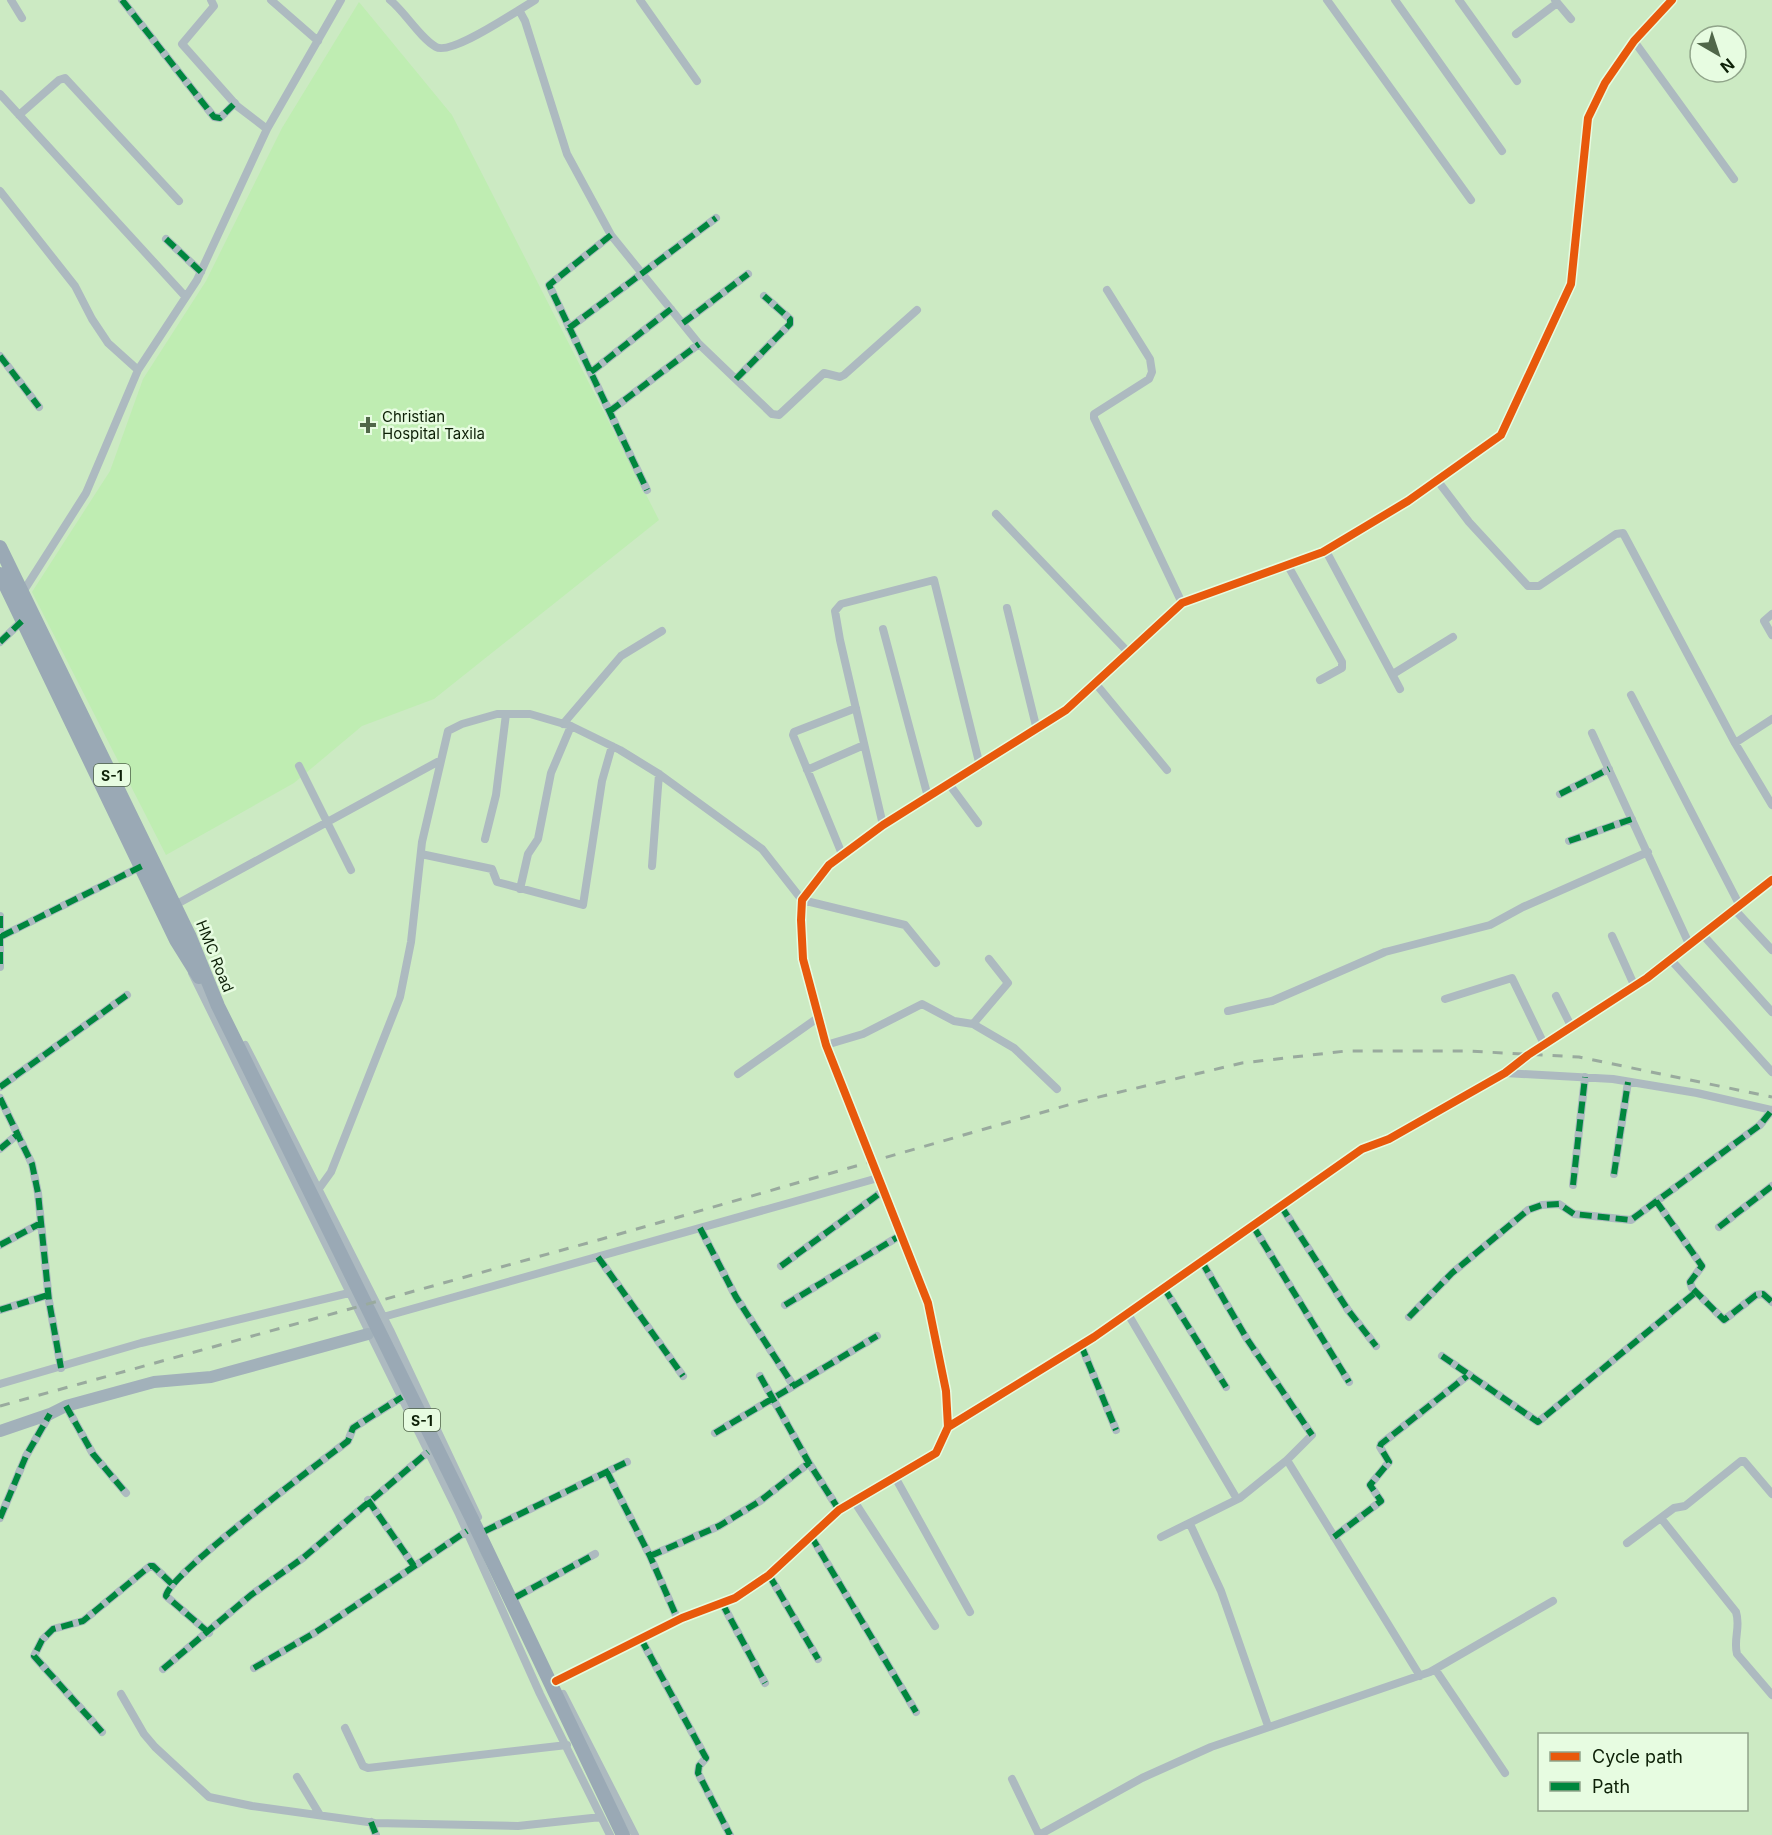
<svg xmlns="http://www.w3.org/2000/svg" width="1772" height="1835" viewBox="0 0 1772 1835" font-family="Inter,sans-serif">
	<rect width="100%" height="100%" fill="#cceac3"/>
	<path fill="#bfedb2" d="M359,2L452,115L659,520L434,699L362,726L294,783L166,855L32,592L110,471L143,379L206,281L282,128Z"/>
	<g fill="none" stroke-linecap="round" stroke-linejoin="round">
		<path stroke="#adbac0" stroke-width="8" d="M11,0L22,18
			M122,0L214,117L220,118L235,103
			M211,0L214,6L182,44L237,106L267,129
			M271,0L318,41
			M390,0C405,12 420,38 436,47C450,55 504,19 519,10L525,21L567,154L611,235L699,344L772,414L779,415L824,373L840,377L844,375L917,310
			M640,0L697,81
			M1327,0L1471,200
			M1395,0L1502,151
			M1459,0L1517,81
			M1555,0L1571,19
			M519,10L535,0
			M1516,34L1557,3
			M1634,41L1734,179
			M0,94L184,295
			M19,115L59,80L65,78L179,201
			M0,191L75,286L92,319L108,343L138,370
			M611,235L549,285L647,490
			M166,239L201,272
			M1107,290L1150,359L1152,372L1149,379L1094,414V418L1182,603
			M683,323L748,274
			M569,328L716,218
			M0,356L39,407
			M591,372L671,309
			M736,379L790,324V319L764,296
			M610,411L699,344
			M1437,480L1469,522L1528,586H1539L1616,534L1623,533L1735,743L1772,805
			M996,514L1127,651
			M1326,551L1400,689
			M1287,564L1342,662V668L1320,680
			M21,595L86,493L138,370L197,280L267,129L341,0
			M1007,608L1037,730
			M1772,614L1764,621L1772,635
			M883,629L928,797
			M0,642L22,621
			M1393,674L1453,637
			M1096,684L1167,770
			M1631,695L1740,906
			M563,724L621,656L662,631
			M1592,733L1690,946
			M1735,743L1772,719
			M299,766L351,870
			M807,770L864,745
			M949,784L978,823
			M1560,794L1609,769
			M883,825L840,640L835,611L841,604L934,580L980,766
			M485,839L496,795L506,714
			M1569,841L1632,819
			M421,854L492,869L497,882L583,905L602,781L612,746
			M842,854L793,735L794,732L856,708
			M652,866L659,774
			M520,889L528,854L538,839L551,773L571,726
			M175,905L441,760
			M1735,910L1772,950
			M0,916V967
			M1703,935L1772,1012
			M2,936L142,866
			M1612,936L1635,987
			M1671,960L1772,1072
			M192,973L459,1514L540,1694L610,1835
			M1556,996L1572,1028
			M1445,999L1512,978L1544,1044
			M1228,1011L1272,1001L1385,952L1490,925L1523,907L1648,852
			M973,1024L1008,983L989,959
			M245,1045L390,1330L478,1517
			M826,1045L863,1034L922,1004L954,1021L973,1024L1014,1048L1057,1089
			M1505,1073L1613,1079L1697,1093L1772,1110
			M738,1074L819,1017
			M0,1087L127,995
			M0,1098L32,1164L38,1193L49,1301L61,1368
			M0,1149L18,1134
			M1614,1174L1628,1082
			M1573,1185L1585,1077
			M318,1190L331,1172L400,997L411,942L422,842L448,731L462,724L497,714H530L571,726L620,750L659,774L762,849L802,900L905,925L936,963
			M1656,1201L1702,1266L1690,1282L1692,1288L1724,1320L1756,1295L1763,1294L1772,1302
			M1281,1206L1348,1310L1376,1346
			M1253,1226L1349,1382
			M1719,1227L1772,1186
			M700,1228L736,1297L793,1385
			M0,1245L41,1223
			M598,1257L683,1376
			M781,1266L883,1191
			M1164,1288L1226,1387
			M785,1305L901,1235
			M0,1310L48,1295
			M1128,1314L1237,1499
			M383,1317L878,1178
			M1409,1317L1452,1273L1528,1210L1542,1205L1559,1204L1574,1214L1631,1220L1760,1125L1772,1110
			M1081,1345L1116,1430
			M1442,1356L1538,1422L1696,1292
			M760,1376L809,1463L839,1510
			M0,1384L141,1343L349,1293
			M66,1406L93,1454L126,1493
			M948,1427L946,1391L928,1303L826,1045L803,959L801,920L802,900L829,865L883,825L1066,710L1182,603L1323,552L1408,501L1501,435L1571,284L1588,118L1605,83L1634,41L1672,0
			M715,1433L877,1336
			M1287,1460L1420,1676
			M607,1472L650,1556L678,1620
			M895,1477L970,1612
			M368,1500L414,1566
			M854,1501L935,1626
			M0,1518L26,1456L50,1414
			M1664,1522L1736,1612C1741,1627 1733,1639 1737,1654L1772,1695
			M1190,1524L1221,1591L1268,1726
			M485,1531L627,1462
			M811,1536L916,1712
			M1161,1537L1240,1498L1287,1460L1312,1435L1247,1339L1202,1262
			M1334,1537L1381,1501L1370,1485L1389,1462L1380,1447L1381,1444L1467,1376
			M1627,1543L1674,1508L1685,1506L1741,1461H1744L1772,1494
			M650,1556L719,1526L760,1501L809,1463
			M769,1575L818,1659
			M516,1597L595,1554
			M722,1603L765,1683
			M209,1633L166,1596C168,1575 322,1461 348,1441L353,1428L402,1397
			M641,1639L706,1758L699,1766L698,1773L730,1835
			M254,1668L316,1632L467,1531
			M163,1669L251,1595L303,1558L428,1452
			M1435,1669L1505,1773
			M556,1681L682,1618L735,1598L769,1575L839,1510L936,1453L948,1427L1094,1337L1362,1149L1389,1139L1505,1073L1528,1055L1647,978L1772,880
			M121,1694L144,1734L155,1747L209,1797L252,1806L375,1823L518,1826L601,1817
			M563,1694L635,1835
			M345,1728L363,1766L368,1768L567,1745
			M102,1732L34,1656L42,1640L53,1629L83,1621L150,1566H153L172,1584
			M297,1777L320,1815
			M1012,1779L1039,1835
			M371,1822L376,1835
			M1039,1835L1142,1778L1211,1747L1430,1672L1553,1601"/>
		<path stroke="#a2b1ba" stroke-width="12" d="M0,1431L50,1414L66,1406L154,1382L211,1377L368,1334"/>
		<path stroke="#9aa9b5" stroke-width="14" d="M0,547L189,935L218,1006L472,1519L623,1835
			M0,574L176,940L199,977"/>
		<path stroke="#99aa9e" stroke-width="3" stroke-dasharray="10 10" stroke-linecap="butt" d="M0,1406L602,1239L1082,1101L1242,1063L1346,1051H1467L1579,1057L1772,1097"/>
		<path stroke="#00873e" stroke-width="6" stroke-dasharray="12 6" stroke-linecap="butt" d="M122,0L214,117L220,118L235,103
			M611,235L549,285L647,490
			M166,239L201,272
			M683,323L748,274
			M569,328L716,218
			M0,356L39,407
			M591,372L671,309
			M736,379L790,324V319L764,296
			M610,411L699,344
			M0,642L22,621
			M1560,794L1609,769
			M1569,841L1632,819
			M0,916V967
			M2,936L142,866
			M0,1087L127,995
			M0,1098L32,1164L38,1193L49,1301L61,1368
			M0,1149L18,1134
			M1614,1174L1628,1082
			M1573,1185L1585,1077
			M1656,1201L1702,1266L1690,1282L1692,1288L1724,1320L1756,1295L1763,1294L1772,1302
			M1281,1206L1348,1310L1376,1346
			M1253,1226L1349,1382
			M1719,1227L1772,1186
			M700,1228L736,1297L793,1385
			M0,1245L41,1223
			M598,1257L683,1376
			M1202,1262L1247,1339L1312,1435
			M781,1266L883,1191
			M1164,1288L1226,1387
			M785,1305L901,1235
			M0,1310L48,1295
			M1409,1317L1452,1273L1528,1210L1542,1205L1559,1204L1574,1214L1631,1220L1760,1125L1772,1110
			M1081,1345L1116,1430
			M1442,1356L1538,1422L1696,1292
			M760,1376L809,1463L839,1510
			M66,1406L93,1454L126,1493
			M715,1433L877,1336
			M607,1472L650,1556L678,1620
			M368,1500L414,1566
			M0,1518L26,1456L50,1414
			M485,1531L627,1462
			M811,1536L916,1712
			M1334,1537L1381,1501L1370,1485L1389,1462L1380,1447L1381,1444L1467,1376
			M650,1556L719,1526L760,1501L809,1463
			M769,1575L818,1659
			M516,1597L595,1554
			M722,1603L765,1683
			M209,1633L166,1596C168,1575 322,1461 348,1441L353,1428L402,1397
			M641,1639L706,1758L699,1766L698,1773L730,1835
			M254,1668L316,1632L467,1531
			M163,1669L251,1595L303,1558L428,1452
			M102,1732L34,1656L42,1640L53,1629L83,1621L150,1566H153L172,1584
			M371,1822L376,1835"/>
		<g stroke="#e7fce1" stroke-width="11">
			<path id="cycleway" d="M948,1427L946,1391L928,1303L826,1045L803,959L801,920L802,900L829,865L883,825L1066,710L1182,603L1323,552L1408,501L1501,435L1571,284L1588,118L1605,83L1634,41L1672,0
				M556,1681L682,1618L735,1598L769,1575L839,1510L936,1453L948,1427L1094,1337L1362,1149L1389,1139L1505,1073L1528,1055L1647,978L1772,880"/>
		</g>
		<use href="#cycleway" stroke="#e8590c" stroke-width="8"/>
	</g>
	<path fill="#506749" stroke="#e7fce1" stroke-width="2" d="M365 416h6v6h6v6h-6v6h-6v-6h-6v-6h6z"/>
	<g text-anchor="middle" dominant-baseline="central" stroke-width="5" stroke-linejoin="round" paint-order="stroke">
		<g fill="#e7fce1" stroke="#4e6248" stroke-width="1.5">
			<rect x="94" y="764" width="36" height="22" rx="4.5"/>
			<rect x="404" y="1409" width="36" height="22" rx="4.5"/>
		</g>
		<g font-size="14" font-weight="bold" fill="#0d2007">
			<text x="112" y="775">S-1</text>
			<text x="422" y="1420">S-1</text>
		</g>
		<g font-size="15" fill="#0d2007" stroke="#e7fce1" text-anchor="start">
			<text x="382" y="416">Christian<tspan x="382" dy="17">Hospital Taxila</tspan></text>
		</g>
		<g font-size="15" fill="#0d2007" stroke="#e7fce1">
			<text transform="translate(215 956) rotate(68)">HMC Road</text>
		</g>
	</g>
	<rect x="1538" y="1733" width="210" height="78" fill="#e7fce1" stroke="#90a48a" stroke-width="1.5"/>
	<rect x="1550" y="1752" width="30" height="9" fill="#e8590c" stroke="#90a48a" stroke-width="1.5"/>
	<text x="1592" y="1763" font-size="18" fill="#0d2007">Cycle path</text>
	<rect x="1550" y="1782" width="30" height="9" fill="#00873e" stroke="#90a48a" stroke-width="1.5"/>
	<text x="1592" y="1793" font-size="18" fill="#0d2007">Path</text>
	<g transform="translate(1718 54) rotate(141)"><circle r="28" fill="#e7fce1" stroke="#90a48a" stroke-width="1.5"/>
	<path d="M0-4.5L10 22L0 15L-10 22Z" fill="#506749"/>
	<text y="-9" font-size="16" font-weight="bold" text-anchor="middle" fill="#0d2007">N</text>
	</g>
</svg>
